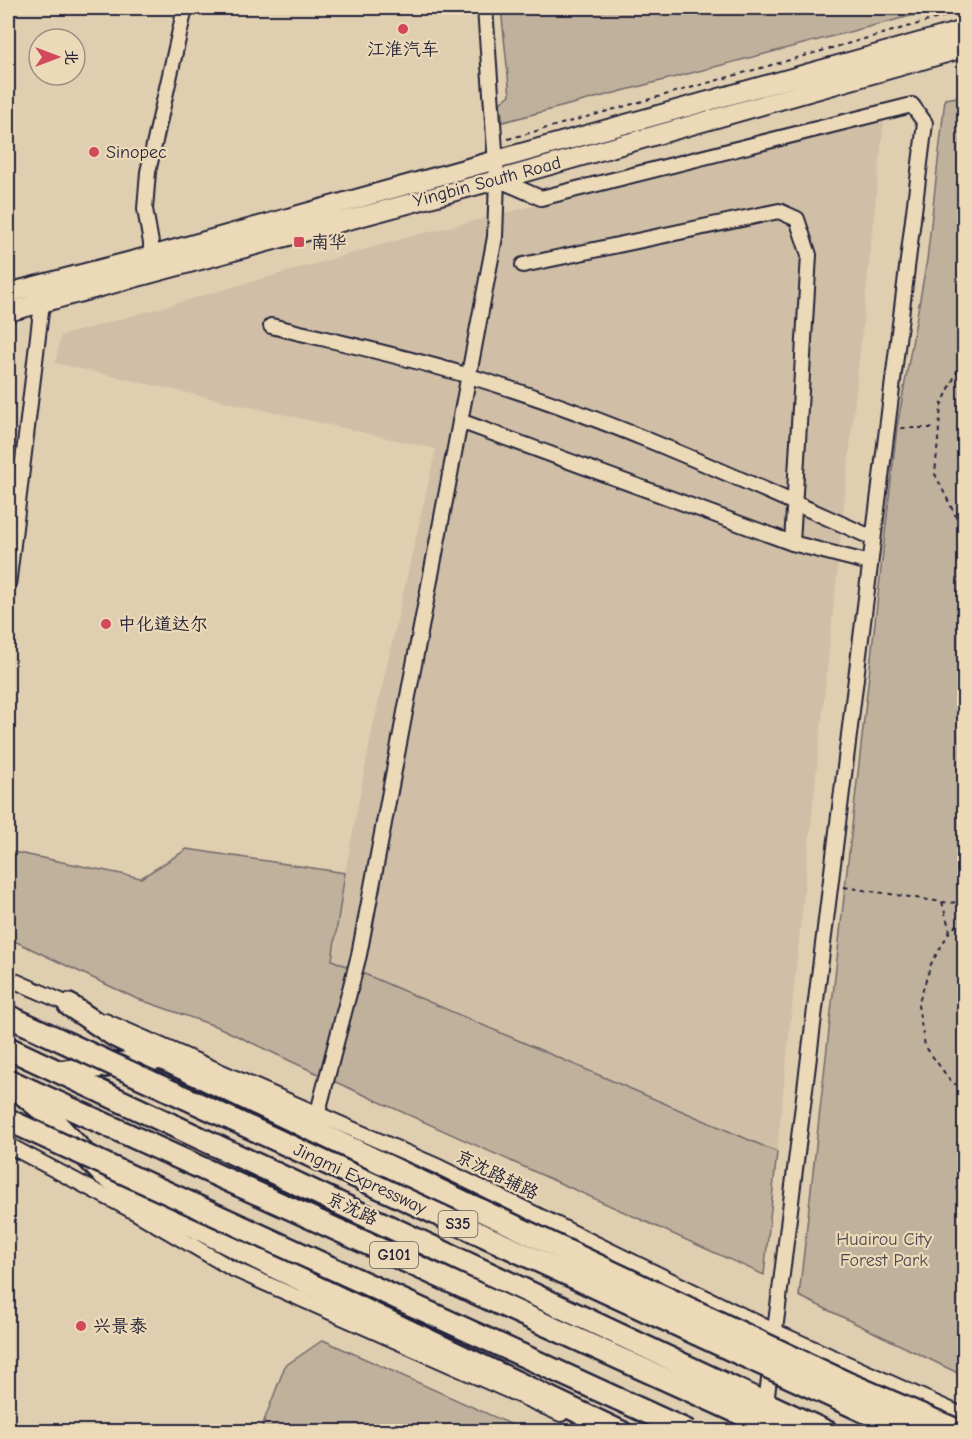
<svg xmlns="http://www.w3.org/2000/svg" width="972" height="1439" viewBox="0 0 972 1439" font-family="'Comic Neue','LXGW WenKai TC',sans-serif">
	<rect width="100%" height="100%" fill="#e0ceb0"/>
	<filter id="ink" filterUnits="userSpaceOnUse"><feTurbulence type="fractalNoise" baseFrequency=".0167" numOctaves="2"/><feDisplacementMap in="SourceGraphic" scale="12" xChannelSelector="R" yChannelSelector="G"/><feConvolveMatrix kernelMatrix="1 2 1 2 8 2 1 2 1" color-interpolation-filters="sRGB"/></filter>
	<g filter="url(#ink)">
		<path fill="#d0bfa6" d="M884,120L777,1152L332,960L345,873L373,726L436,449L55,363L61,336L420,234Z"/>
		<path fill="#c0b19c" stroke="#716a6c" stroke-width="1.5" d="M501,8H941L503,122L500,103L510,95Z
			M964,96V1376L799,1296L897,427L927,260L945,99Z
			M187,849L345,873L332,960L777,1152L764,1275L331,1080L218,1027L135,998L8,938V851L141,878Z
			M323,1340L526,1431H263L261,1429L285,1366Z"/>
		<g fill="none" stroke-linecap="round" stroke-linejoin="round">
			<g stroke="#22223b" stroke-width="18">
				<path id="minor" d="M497,179L541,198L912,105L925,123L765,1411
					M151,256V243L145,209L148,172L185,8
					M523,265L779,211L797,219L809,255L792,543
					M271,326C337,342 404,356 469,376C607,417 742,480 873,538
					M460,421L792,543L870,563
					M8,586L42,303
					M8,978L77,1008
					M105,1021L439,1167L774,1331L964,1416
					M318,1112L359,955L495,237L497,179L485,8
					M8,1145L133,1211L231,1268L561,1414"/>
			</g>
			<g stroke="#22223b" stroke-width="22">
				<path id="major" d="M8,293L151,256L964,30
					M8,312L515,175L964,48"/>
			</g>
			<g stroke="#22223b" stroke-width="26">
				<path id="highway" d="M69,1005L115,1036L476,1208
					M8,1048L827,1432
					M59,1072L162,1058
					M8,1080L781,1432
					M24,1095L48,1115L102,1173L134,1196L268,1264L621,1432"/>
			</g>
			<path stroke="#22223b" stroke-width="2" stroke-dasharray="4.5 4.5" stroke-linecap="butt" d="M508,139L964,11
				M964,363L959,367L941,406L935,474L964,533
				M901,428H937
				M844,887L942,902L964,903
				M942,902L950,931
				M964,919L950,931L931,964L918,1005L925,1046L952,1083L964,1087"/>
			<use href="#minor" stroke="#ecd9b7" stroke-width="14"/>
			<use href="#major" stroke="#ecd9b7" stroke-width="18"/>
			<use href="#highway" stroke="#ecd9b7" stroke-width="21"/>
			<g stroke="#22223b" stroke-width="26" stroke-linecap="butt">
				<path id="highway-bridge" d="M8,1016L909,1432
					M8,1120L690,1432
					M476,1208L847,1383L961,1432"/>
			</g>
			<use href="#highway-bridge" stroke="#ecd9b7" stroke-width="21"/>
		</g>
	</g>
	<g fill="#d1495b" stroke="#ecd9b7" stroke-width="2">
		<circle cx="403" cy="29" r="6"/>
		<circle cx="94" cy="152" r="6"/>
		<rect x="293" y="236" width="12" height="12" rx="3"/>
		<circle cx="106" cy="624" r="6"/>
		<circle cx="81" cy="1326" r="6"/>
	</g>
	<g text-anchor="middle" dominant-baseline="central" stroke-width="4.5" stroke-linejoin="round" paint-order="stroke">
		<g fill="#ecd9b7" stroke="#5f5960" stroke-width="1.5">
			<rect x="438.5" y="1211" width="39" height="26" rx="4.5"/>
			<rect x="370" y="1242" width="48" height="26" rx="4.5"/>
		</g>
		<g font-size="16" font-weight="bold" fill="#22223b">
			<text x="458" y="1224">S35</text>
			<text x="394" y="1255">G101</text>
		</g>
		<g font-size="18" fill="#22223b" stroke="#ecd9b7" text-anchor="start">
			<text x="403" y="49" text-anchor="middle">江淮汽车</text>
			<text x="106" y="152">Sinopec</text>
			<text x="311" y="242">南华</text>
			<text x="118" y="624">中化道达尔</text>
			<text x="93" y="1326">兴景泰</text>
		</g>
		<g font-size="18" fill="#22223b" stroke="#ecd9b7">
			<text transform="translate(487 182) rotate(-15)">Yingbin South Road</text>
			<text transform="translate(497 1175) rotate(26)">京沈路辅路</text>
			<text transform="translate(360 1179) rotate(25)">Jingmi Expressway</text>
			<text transform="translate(352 1209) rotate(25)">京沈路</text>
		</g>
		<g font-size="18" fill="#4a4653" stroke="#ecd9b7">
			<text x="884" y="1239">Huairou City<tspan x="884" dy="21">Forest Park</tspan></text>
		</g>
	</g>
	<rect width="972" height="1439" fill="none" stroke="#ecd9b7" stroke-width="30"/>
	<rect x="15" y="15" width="942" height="1409" fill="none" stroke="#22223b" stroke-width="2" filter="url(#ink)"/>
	<g transform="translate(57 57) rotate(90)"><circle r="28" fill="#ecd9b7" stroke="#9b9085" stroke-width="1.5"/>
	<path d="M0-4.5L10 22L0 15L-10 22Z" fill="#d1495b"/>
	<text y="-9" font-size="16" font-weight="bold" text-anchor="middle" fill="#22223b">北</text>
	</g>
</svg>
